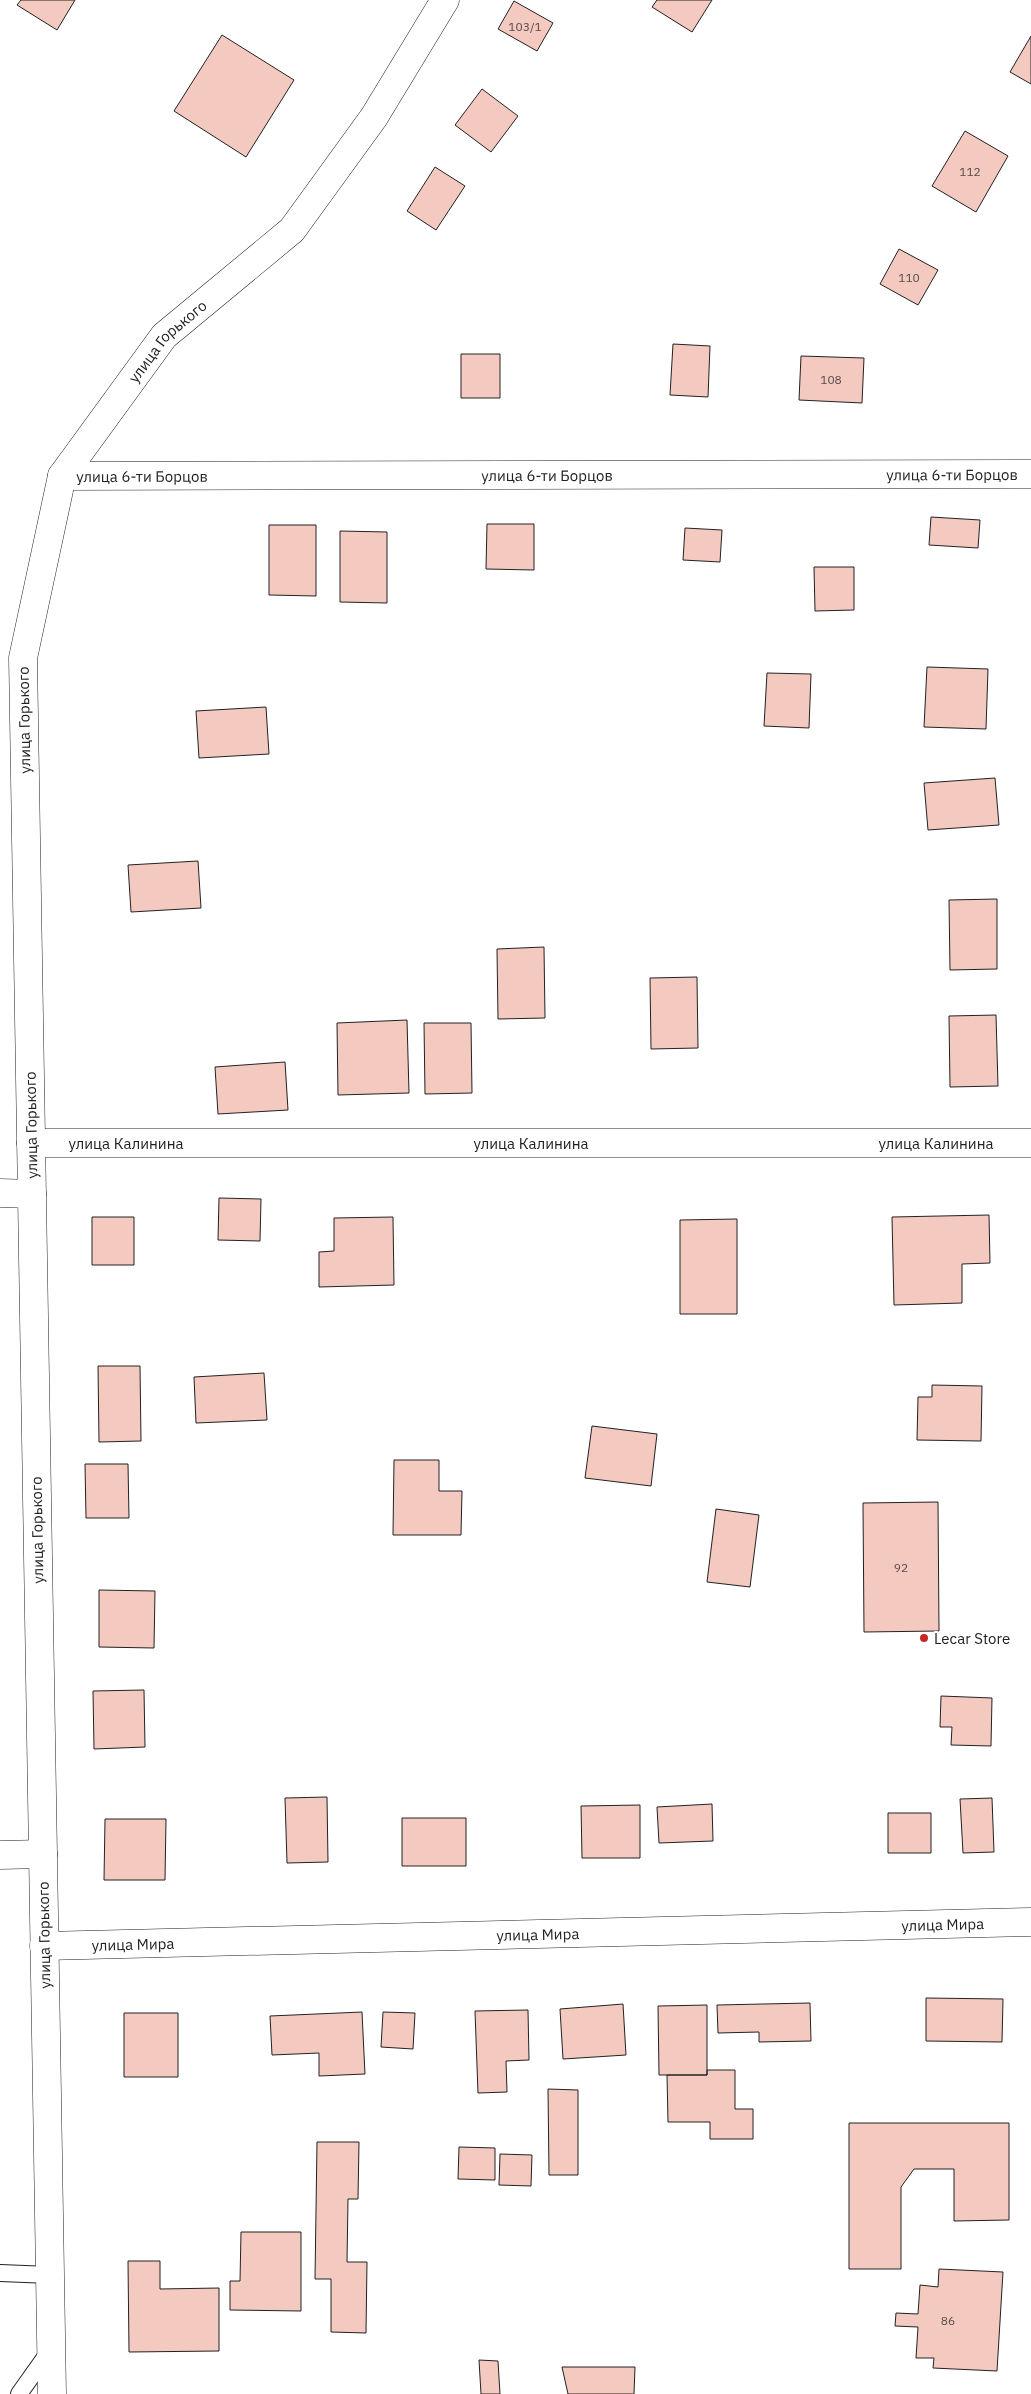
<svg xmlns="http://www.w3.org/2000/svg" width="1031" height="2394" viewBox="0 0 1031 2394" font-family="'IBM Plex Sans',sans-serif">
	<rect width="100%" height="100%" fill="#fff"/>
	<path fill="#f3c9c0" stroke="#222" d="M21,0H75L57,30L17,5Z
		M657,0H712L692,32L652,7Z
		M514,1L553,23L537,51L498,29Z
		M222,35L294,80L246,157L174,111Z
		M1031,36V84L1010,72Z
		M482,89L518,116L491,152L455,125Z
		M965,131L1008,156L976,212L932,186Z
		M435,167L465,186L436,230L407,211Z
		M899,249L938,270L918,305L880,284Z
		M673,344L710,346L708,397L670,395Z
		M461,354H500V398H461Z
		M801,356L864,358L862,403L799,400Z
		M931,517L980,520L978,548L929,545Z
		M487,524H534V570L486,569Z
		M269,525H316V596L269,595Z
		M685,528L722,530L720,562L683,560Z
		M340,531L387,532V603L340,602Z
		M814,567H854V610L815,611Z
		M927,667L988,669L986,729L924,727Z
		M767,673L811,674L809,728L764,726Z
		M266,707L269,754L199,758L196,711Z
		M995,778L999,825L928,830L924,783Z
		M198,861L201,908L131,912L128,865Z
		M997,899V969L950,970L949,900Z
		M544,947L545,1018L498,1019L497,949Z
		M697,977L698,1048L651,1049L650,978Z
		M996,1015L998,1086L950,1087L949,1016Z
		M407,1020L409,1093L338,1095L337,1023Z
		M424,1023H471L472,1093L425,1094Z
		M285,1062L288,1110L218,1114L215,1067Z
		M219,1198L261,1199L260,1241L218,1240Z
		M989,1215L990,1263L962,1264V1303L894,1305L892,1217Z
		M92,1217H134V1265H92Z
		M393,1217L394,1285L319,1287V1252L334,1251V1218Z
		M737,1219V1314H680V1220Z
		M98,1366H140L141,1441L99,1442Z
		M264,1373L267,1420L196,1423L194,1377Z
		M932,1385L982,1386L981,1441L917,1440L918,1397H932Z
		M592,1426L657,1434L651,1486L585,1478Z
		M394,1460H439V1491H462L461,1535H393Z
		M85,1464H128L129,1518H86Z
		M938,1502L939,1631L864,1632L863,1503Z
		M716,1509L759,1515L750,1587L707,1582Z
		M99,1590L155,1591L154,1648L99,1647Z
		M144,1690L145,1747L94,1749L93,1691Z
		M941,1696L992,1698L991,1746L951,1745L952,1727H940Z
		M327,1797L328,1862L287,1863L285,1798Z
		M992,1798L994,1852L963,1853L960,1799Z
		M712,1804L713,1841L659,1843L657,1807Z
		M640,1805V1858H582L581,1806Z
		M888,1813H931V1853H888Z
		M402,1818H466V1866H402Z
		M105,1819H166L165,1880H104Z
		M926,1998L1003,1999L1002,2042L926,2041Z
		M810,2003L811,2041L759,2042V2032L718,2033L717,2005Z
		M623,2004L626,2055L563,2059L560,2009Z
		M707,2005V2075H659L658,2006Z
		M528,2010L529,2060L506,2061L507,2092L478,2093L475,2011Z
		M362,2012L365,2074L319,2076V2053L272,2055L270,2016Z
		M383,2012L415,2013L413,2049L381,2047Z
		M124,2013H178V2077H124Z
		M707,2070H735V2109H753V2139H710V2122H668L667,2075H707Z
		M548,2089L578,2090V2175H549Z
		M849,2123H1009V2220L954,2221V2169H914L901,2187V2269H849Z
		M317,2142H359L358,2199H348L347,2262H367L366,2333L331,2332V2279H315Z
		M459,2147L495,2148V2180L458,2179Z
		M500,2154L532,2155L531,2186L499,2185Z
		M241,2232H301V2311L230,2310V2281H240Z
		M128,2261H160V2289L219,2288V2351L129,2352Z
		M939,2269L1003,2272L997,2371L933,2368L934,2358H916L918,2327L895,2326L896,2313L918,2314L920,2285L938,2287Z
		M479,2360L498,2361L500,2394H481Z
		M562,2367H635L634,2394H568Z"/>
	<g fill="none" stroke-linecap="round" stroke-linejoin="round">
		<g stroke="#222" stroke-width="18">
			<path id="service" d="M0,2273L50,2275
				M19,2394L51,2349"/>
		</g>
		<g stroke="#222" stroke-width="29">
			<g id="minor">
				<path id="s1" d="M62,476L1031,474"/>
				<path id="s2" d="M31,1143H1031"/>
				<path d="M0,1193L32,1194"/>
				<path d="M0,1855L43,1854"/>
				<path id="s3" d="M44,1946L1031,1922"/>
				<path id="s4" d="M52,2394L23,658L62,476L164,336L292,230L374,117L445,0"/>
			</g>
		</g>
		<use href="#service" stroke="#fff" stroke-width="16"/>
		<use href="#minor" stroke="#fff" stroke-width="28"/>
	</g>
	<circle fill="#c62828" stroke="#fff" stroke-width="2" cx="924" cy="1638" r="5"/>
	<g text-anchor="middle" dominant-baseline="central" stroke-width="4" stroke-linejoin="round" paint-order="stroke">
		<g font-size="12" fill="#564c4a">
			<text x="525" y="26">103/1</text>
			<text x="970" y="171">112</text>
			<text x="909" y="277">110</text>
			<text x="831" y="379">108</text>
			<text x="901" y="1567">92</text>
			<text x="948" y="2320">86</text>
		</g>
		<g font-size="15" fill="#222" stroke="#fff">
			<text stroke="none"><textPath href="#s4" startOffset="2094">улица Горького</textPath></text>
			<text stroke="none"><textPath href="#s1" startOffset="890">улица 6-ти Борцов</textPath></text>
			<text stroke="none"><textPath href="#s1" startOffset="80">улица 6-ти Борцов</textPath></text>
			<text stroke="none"><textPath href="#s1" startOffset="485">улица 6-ти Борцов</textPath></text>
			<text transform="translate(24 720) rotate(-91)">улица Горького</text>
			<text transform="translate(31 1125) rotate(-91)">улица Горького</text>
			<text stroke="none"><textPath href="#s2" startOffset="95">улица Калинина</textPath></text>
			<text stroke="none"><textPath href="#s2" startOffset="500">улица Калинина</textPath></text>
			<text stroke="none"><textPath href="#s2" startOffset="905">улица Калинина</textPath></text>
			<text transform="translate(37 1530) rotate(-91)">улица Горького</text>
			<text stroke="none"><textPath href="#s3" startOffset="899">улица Мира</textPath></text>
			<text stroke="none"><textPath href="#s3" startOffset="494">улица Мира</textPath></text>
			<text transform="translate(44 1935) rotate(-91)">улица Горького</text>
			<text stroke="none"><textPath href="#s3" startOffset="89">улица Мира</textPath></text>
		</g>
		<g font-size="15" fill="#222" stroke="#fff" text-anchor="start">
			<text x="934" y="1638">Lecar Store</text>
		</g>
	</g>
</svg>
